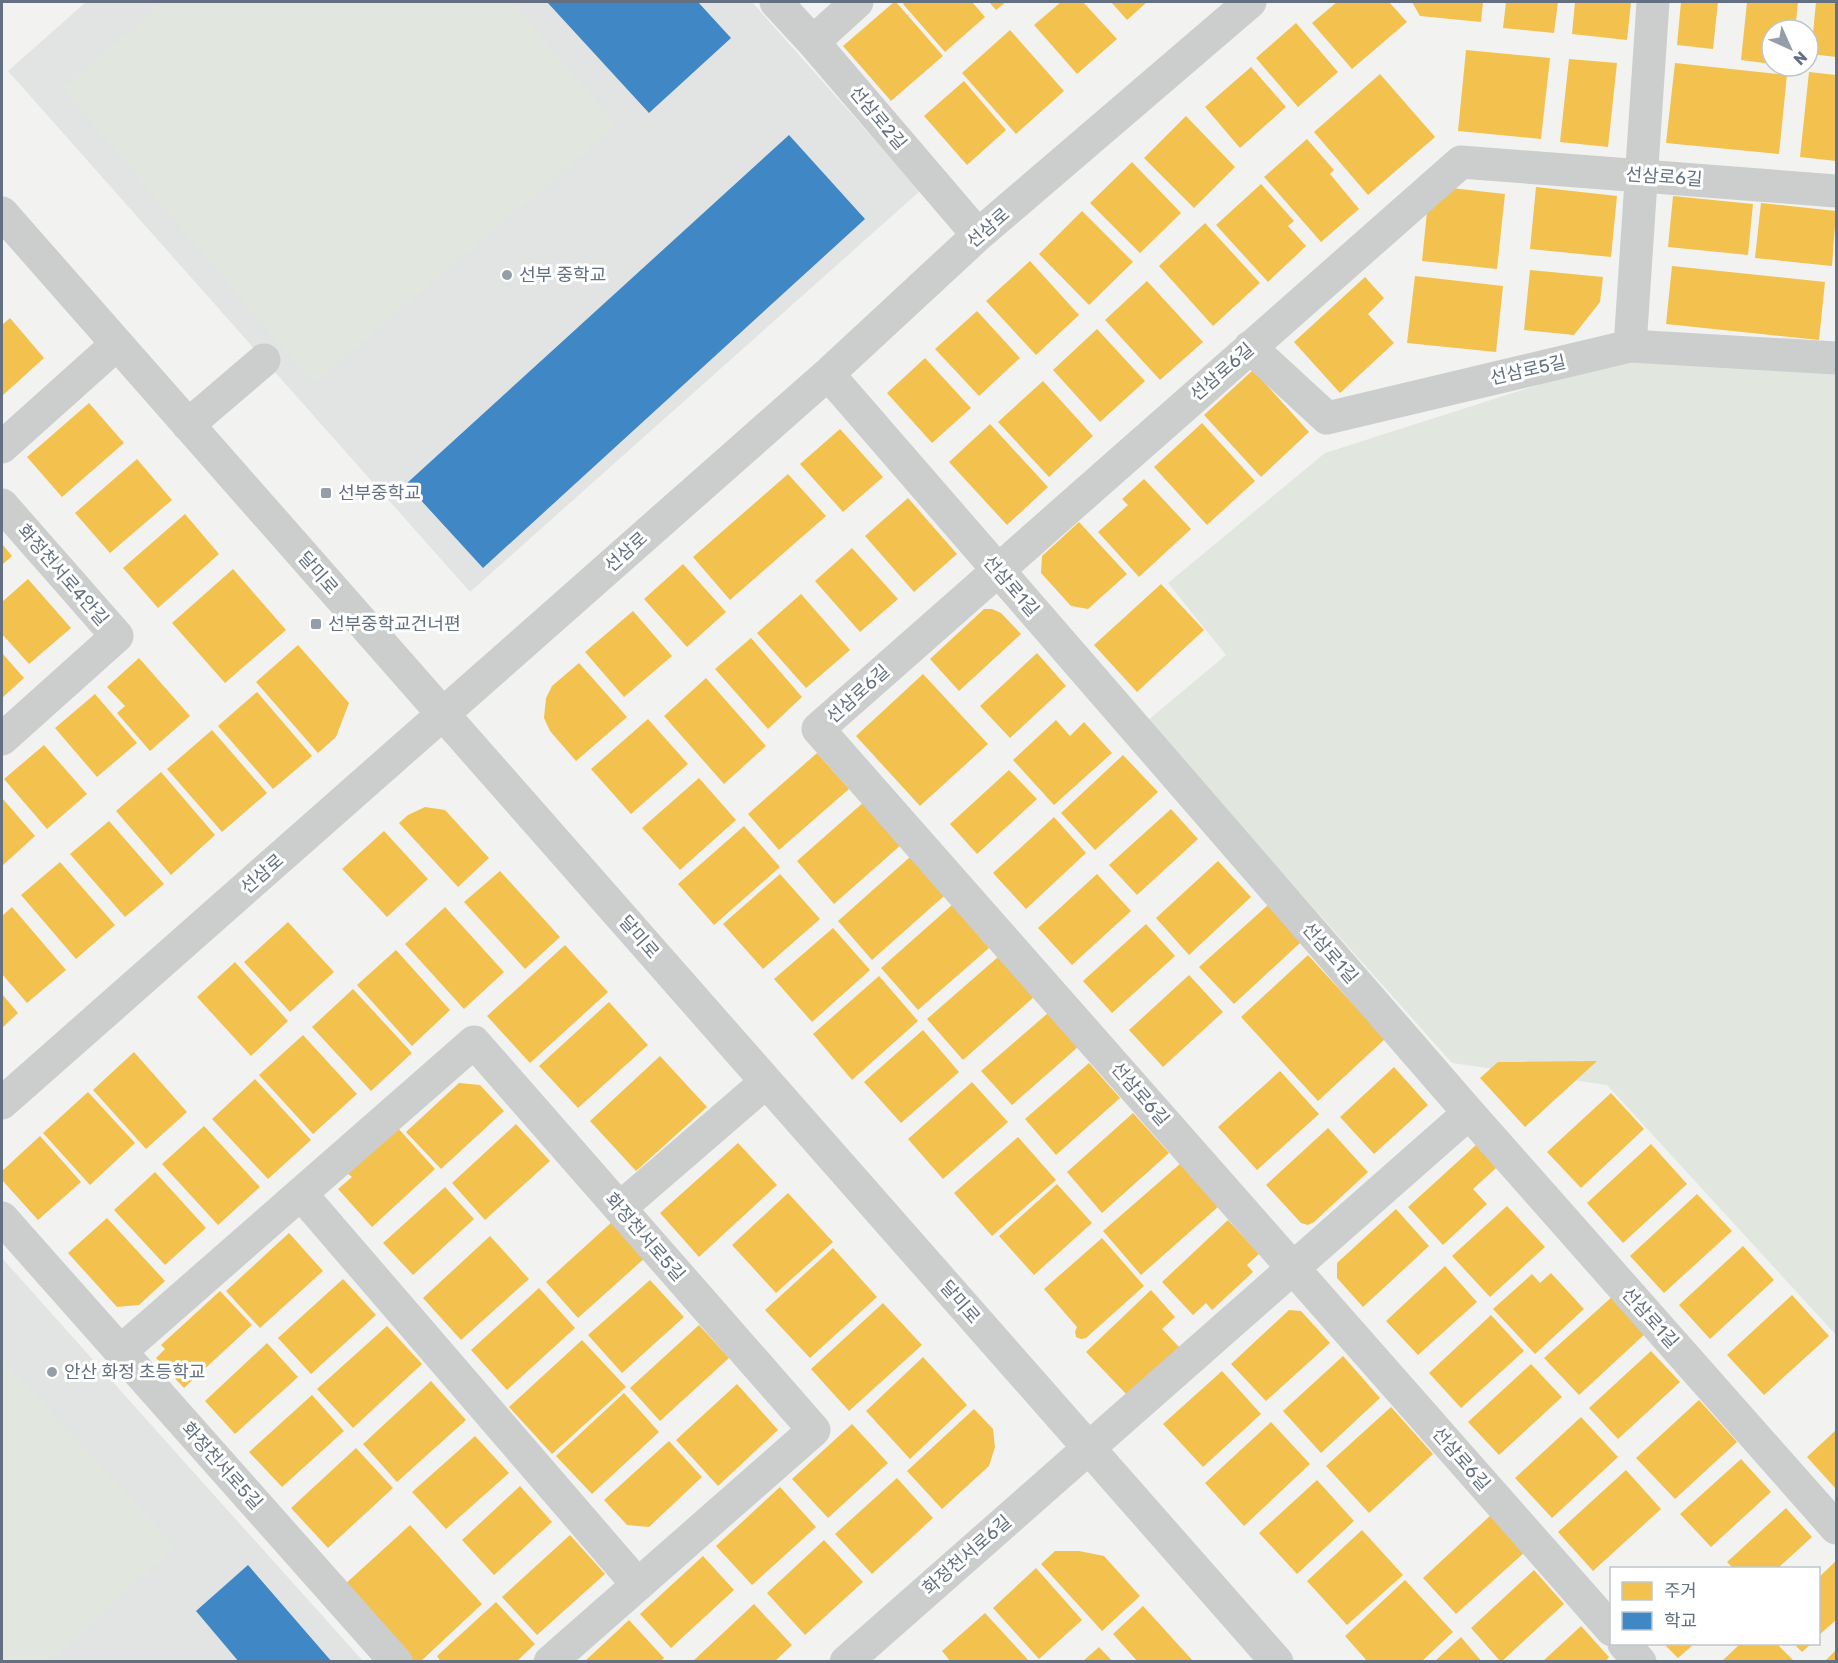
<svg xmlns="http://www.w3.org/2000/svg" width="1838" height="1663" viewBox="0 0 1838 1663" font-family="Rubik,'Noto Sans KR',sans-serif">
	<rect width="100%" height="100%" fill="#f2f3f0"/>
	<path fill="#e2e4e3" d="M86,2H752L920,191L470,592L8,71Z
		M2,1258L205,1485L363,1661H2Z"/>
	<path fill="#e1e6de" d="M165,2H511L616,126L313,383L63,88Z
		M1613,361L1836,373V1335L1607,1085L1452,1063L1147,721L1226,655L1168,583L1325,453Z
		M2,1360L175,1546L51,1661H2Z"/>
	<path fill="#f2c14e" d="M894,2H896L943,56L891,101L843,46Z
		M905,2H972L985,17L945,52L903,4Z
		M989,2H1006L996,10Z
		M1061,2H1083L1117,39L1077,74L1034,25Z
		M1111,2H1147L1127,20Z
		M1337,2H1389L1407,22L1352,69L1312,23Z
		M1412,2H1483L1481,22L1420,16Z
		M1506,2H1558L1554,33L1503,28Z
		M1575,2H1631L1627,40L1572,34Z
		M1681,2H1718L1713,49L1677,45Z
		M1747,2H1798L1795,30H1772V64L1741,60Z
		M1816,2H1836V57L1811,54Z
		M1296,23L1338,72L1298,107L1256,58Z
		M1010,30L1064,91L1016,134L962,73Z
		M1466,50L1550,58L1541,139L1458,131Z
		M1569,59L1617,63L1608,147L1560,142Z
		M1675,63L1787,75L1779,154L1666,143Z
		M1251,67L1286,107L1240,148L1205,107Z
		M1809,72L1836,75V161L1800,157Z
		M1380,74L1435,137L1368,195L1314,132Z
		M964,81L1006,130L967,165L924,116Z
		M1186,116L1235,167L1194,208L1144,158Z
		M1307,139L1334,170L1330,174L1359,209L1321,242L1264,177Z
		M1132,162L1181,213L1140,253L1090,203Z
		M1261,184L1294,221L1288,226L1306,246L1268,282L1216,225Z
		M1536,187L1617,196L1611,257L1530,249Z
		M1451,188L1505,194L1497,269L1422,261L1427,212Z
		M1673,196L1753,204L1748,255L1668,247Z
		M1761,203L1836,211L1832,266L1755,258Z
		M1082,211L1133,262L1089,305L1039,254Z
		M1205,223L1260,283L1213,326L1159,266Z
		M1030,261L1079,315L1036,355L986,301Z
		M1672,266L1825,282L1819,340L1666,324Z
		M1530,270L1603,277L1600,302L1574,335L1524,330Z
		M1415,276L1503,286L1496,352L1407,343Z
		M1365,277L1384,298L1368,314L1394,343L1340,393L1294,342Z
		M1147,281L1203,342L1160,380L1105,320Z
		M977,311L1020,358L979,396L935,349Z
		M10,318L44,358L2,396V325Z
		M1097,329L1145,381L1100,422L1053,370Z
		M925,358L971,408L932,443L887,393Z
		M1253,370L1309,432L1261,477L1204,415Z
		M1043,381L1093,436L1049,477L998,422Z
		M89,403L124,443L62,497L27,457Z
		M1202,423L1255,481L1207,525L1154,467Z
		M990,424L1048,487L1007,525L949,462Z
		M840,429L883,477L843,512L800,464Z
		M137,459L172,500L110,553L75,513Z
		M788,474L826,516L730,600L693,557Z
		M1144,479L1191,529L1139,577L1098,532L1128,505L1122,499Z
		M908,498L957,554L914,592L865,536Z
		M185,514L219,554L158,608L123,568Z
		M1079,522L1127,574L1088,609L1071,606L1041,573L1042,556Z
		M2,544L12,556L2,565Z
		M852,548L898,599L860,632L815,581Z
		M683,564L726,612L687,647L644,599Z
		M233,569L286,630L225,683L172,623Z
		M28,579L71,628L29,664L2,634V602Z
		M1161,584L1204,630L1137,692L1094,645Z
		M801,594L850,650L806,688L757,633Z
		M984,609H992L1001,613L1021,634L959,691L930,659Z
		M633,611L672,656L624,697L585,652Z
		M751,638L802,697L768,729L715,669Z
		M298,645L349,703L336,737L318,753L256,682Z
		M2,653L24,678L2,698Z
		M1037,653L1066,686L1010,738L980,706Z
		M139,658L190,716L150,751L117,713L125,706L107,687Z
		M579,663L627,717L576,761L550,731L544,718L546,698L552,686Z
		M923,674L988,744L920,806L856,736Z
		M706,678L766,746L724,784L664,716Z
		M257,692L312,756L273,789L218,726Z
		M95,694L137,743L97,777L55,728Z
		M648,719L688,764L631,814L591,769Z
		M1056,720L1070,736L1084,722L1112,753L1054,805L1013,760Z
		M212,730L267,793L222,832L167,769Z
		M44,745L87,794L47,829L4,779Z
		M817,753L849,789L779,850L748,814Z
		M1123,755L1158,792L1095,850L1061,813Z
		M1009,770L1037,799L977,854L950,824Z
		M161,772L215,835L171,875L116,811Z
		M699,778L736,820L680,870L642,828Z
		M2,798L35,836L2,866Z
		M865,801L902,844L834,904L797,861Z
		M425,807L445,810L489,858L458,887L399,823L408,815Z
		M1171,809L1198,839L1137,895L1109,865Z
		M1054,817L1086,853L1026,909L993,873Z
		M109,821L164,884L125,917L70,854Z
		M744,826L780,867L714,925L678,884Z
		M384,831L428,879L387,917L342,869Z
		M910,857L944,896L872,960L838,921Z
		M1218,861L1251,897L1189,955L1156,918Z
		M60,862L115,925L76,959L21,895Z
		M500,871L560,937L525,969L464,902Z
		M780,874L820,919L763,969L723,924Z
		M1097,874L1131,911L1072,965L1038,928Z
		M952,905L989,948L918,1010L881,968Z
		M1268,905L1301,942L1234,1004L1199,967Z
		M12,907L66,970L27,1003L2,974V916Z
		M445,907L504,972L464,1009L405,944Z
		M288,922L334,972L290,1012L244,962Z
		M1146,924L1175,956L1112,1013L1083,981Z
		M833,928L870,970L812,1022L774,979Z
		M565,945L608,992L530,1063L487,1016Z
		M396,950L450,1010L412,1046L357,985Z
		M1308,955L1385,1039L1318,1101L1241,1017Z
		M998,957L1034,997L963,1060L927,1019Z
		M235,962L288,1021L251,1056L197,997Z
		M1189,975L1223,1012L1163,1067L1129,1030Z
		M879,976L918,1021L852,1080L813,1034Z
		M353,989L412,1053L371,1091L312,1027Z
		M2,994L18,1013L2,1028Z
		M609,1002L648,1045L578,1108L539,1066Z
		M1048,1013L1078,1047L1012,1105L981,1071Z
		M923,1030L959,1072L901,1123L864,1082Z
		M303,1035L357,1094L313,1134L259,1075Z
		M134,1052L187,1112L146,1149L93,1090Z
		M660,1056L707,1107L636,1171L590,1121Z
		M1597,1061L1525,1127L1480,1078L1498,1062Z
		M1089,1063L1120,1098L1056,1155L1025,1119Z
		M1394,1067L1428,1105L1374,1154L1340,1117Z
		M1280,1071L1319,1114L1257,1170L1218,1127Z
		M255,1079L311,1140L268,1179L212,1119Z
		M972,1082L1008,1122L943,1179L908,1139Z
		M459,1083L480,1085L504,1111L441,1169L406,1132Z
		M88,1092L135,1143L90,1185L43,1133Z
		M1611,1093L1644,1129L1581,1188L1547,1152Z
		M1133,1113L1169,1153L1102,1213L1067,1172Z
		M516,1124L550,1161L485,1220L452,1183Z
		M204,1126L260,1187L218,1225L162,1164Z
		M397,1127L435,1169L372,1227L338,1189L352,1177L347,1173Z
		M1328,1128L1368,1172L1314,1222L1308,1225L1301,1223L1266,1185Z
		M40,1136L81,1182L38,1220L2,1180V1171Z
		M1018,1137L1056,1180L992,1236L954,1193Z
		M738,1143L777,1185L699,1257L660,1213Z
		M1651,1144L1687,1184L1623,1243L1587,1203Z
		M1476,1145L1496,1168L1473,1189L1487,1204L1443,1245L1408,1207Z
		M1181,1163L1219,1206L1141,1275L1103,1231Z
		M155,1172L206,1228L165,1265L114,1210Z
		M1057,1184L1092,1223L1034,1275L999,1236Z
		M445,1187L474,1219L413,1275L383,1243Z
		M788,1193L833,1242L776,1293L732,1245Z
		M1697,1194L1732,1231L1664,1293L1630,1256Z
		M1507,1206L1545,1247L1490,1297L1452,1256Z
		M1396,1209L1429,1246L1363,1307L1337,1278V1263Z
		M107,1218L165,1281L139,1305L117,1307L68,1253Z
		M1228,1220L1259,1254L1247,1265L1253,1272L1212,1310L1206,1303L1193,1315L1162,1282Z
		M613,1221L646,1257L578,1318L546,1282Z
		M289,1233L323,1271L260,1328L226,1291Z
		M490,1236L529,1279L461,1340L423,1298Z
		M1102,1238L1144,1286L1086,1338L1081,1339L1076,1337L1075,1332L1077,1327L1044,1289Z
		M1743,1246L1774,1280L1710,1339L1679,1305Z
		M833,1248L877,1297L810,1358L765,1310Z
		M1445,1266L1477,1302L1418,1355L1386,1321Z
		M1551,1273L1584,1309L1535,1354L1493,1309L1532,1274L1540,1283Z
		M343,1279L376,1315L311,1374L278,1338Z
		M650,1280L684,1317L622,1373L588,1335Z
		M539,1288L575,1328L507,1390L471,1350Z
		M1151,1290L1175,1317L1162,1329L1180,1348L1129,1397L1086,1352Z
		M220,1291L252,1325L184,1388L156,1358L165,1349L161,1345Z
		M1792,1295L1829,1336L1764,1395L1727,1355Z
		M1613,1296L1646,1333L1579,1395L1544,1358Z
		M883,1303L922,1345L849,1411L811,1369Z
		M1289,1310L1301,1311L1330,1343L1266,1401L1231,1364Z
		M1491,1315L1524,1351L1461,1408L1429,1373Z
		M699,1325L729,1358L660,1421L630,1388Z
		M387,1326L422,1364L353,1428L317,1389Z
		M582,1340L626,1387L552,1454L509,1407Z
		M267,1343L298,1377L235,1434L205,1401Z
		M1651,1351L1680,1382L1618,1439L1589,1408Z
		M1343,1356L1380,1398L1321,1453L1283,1411Z
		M923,1357L967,1405L910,1459L866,1411Z
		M1531,1364L1562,1397L1499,1455L1468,1422Z
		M1222,1371L1261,1414L1203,1467L1163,1424Z
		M431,1381L466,1420L397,1482L363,1444Z
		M737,1384L778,1430L718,1486L676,1440Z
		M624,1393L659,1432L592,1494L556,1456Z
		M312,1395L344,1431L282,1487L249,1452Z
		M1699,1400L1737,1442L1675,1499L1636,1458Z
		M1391,1407L1433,1454L1369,1513L1326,1466Z
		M974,1409L993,1429L995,1447L989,1466L942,1509L907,1471Z
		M1581,1417L1618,1457L1552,1518L1515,1478Z
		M1271,1422L1310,1464L1244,1526L1205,1483Z
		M852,1424L888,1463L828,1518L792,1479Z
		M1836,1430V1489L1807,1457Z
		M475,1436L509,1473L446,1529L412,1492Z
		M669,1441L702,1477L649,1527L627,1525L604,1500Z
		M356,1448L393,1488L328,1548L291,1508Z
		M1741,1459L1771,1492L1711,1547L1680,1514Z
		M1626,1470L1661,1509L1593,1571L1558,1532Z
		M897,1478L933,1518L872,1574L835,1534Z
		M1317,1480L1354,1521L1297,1574L1259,1533Z
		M520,1486L552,1522L494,1575L462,1540Z
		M780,1487L816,1527L752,1585L716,1546Z
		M1786,1508L1812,1537L1778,1568H1733L1727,1562Z
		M1492,1514L1526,1551L1456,1614L1423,1578Z
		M410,1525L482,1604L420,1662H411L343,1586Z
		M1362,1530L1403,1575L1347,1625L1307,1581Z
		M570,1535L605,1574L537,1635L502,1597Z
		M824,1540L863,1582L805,1635L767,1593Z
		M1055,1551H1079L1104,1556L1140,1596L1102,1631L1041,1564Z
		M703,1556L734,1590L671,1648L640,1614Z
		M1836,1561V1620L1818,1636V1578Z
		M1036,1568L1082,1620L1039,1659L993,1608Z
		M1534,1570L1564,1604L1501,1662L1471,1628Z
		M1405,1580L1453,1632L1421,1662H1368L1345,1636Z
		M496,1602L535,1644L516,1662H441L437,1656Z
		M754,1604L792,1645L774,1662H692Z
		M1143,1606L1194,1662H1138L1113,1634Z
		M985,1613L1030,1662H951L942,1651Z
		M629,1620L664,1658L660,1662H584Z
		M1581,1626L1609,1657L1605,1662H1542Z
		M1461,1637L1482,1662H1434Z
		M1664,1644H1694L1678,1658Z
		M1740,1644H1777L1793,1660L1721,1662Z
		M1794,1644H1811L1802,1652Z
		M1099,1647L1113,1662H1082Z
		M1836,1650V1662H1824Z"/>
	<path fill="#3f88c5" d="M547,2H698L731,38L649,113Z
		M789,135L865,219L483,568L406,484Z
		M248,1565L332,1662H239L196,1611Z"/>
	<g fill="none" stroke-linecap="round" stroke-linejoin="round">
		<path stroke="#cccdcd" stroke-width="33" d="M776,2L813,42L978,235
			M813,42L857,2
			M2,213L1277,1662
			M1630,346L1653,2
			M1250,347L1327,418L1630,346L1836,358
			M828,374L1469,1113L1836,1528
			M188,425L264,360
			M2,447L117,344
			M2,505L117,636L2,739
			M2,1103L828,374L978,235L1250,2
			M301,1194L638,1585
			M620,1208L766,1082
			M2,1218L396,1662
			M120,1352L474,1042L814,1430L550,1662
			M1612,1630L818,729L1461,162L1836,191
			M1624,1644L1640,1662
			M846,1662L1469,1113"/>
	</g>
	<g fill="#949ea8" stroke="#fff" stroke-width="2">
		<circle cx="507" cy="275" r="6"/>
		<rect x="320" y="487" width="12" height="12" rx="3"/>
		<rect x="310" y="618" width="12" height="12" rx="3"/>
		<circle cx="52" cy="1372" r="6"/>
	</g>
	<g text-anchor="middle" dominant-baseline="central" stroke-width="6" stroke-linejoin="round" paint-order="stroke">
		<g font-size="18" fill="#627081" stroke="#fff">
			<text transform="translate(878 118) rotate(50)">선삼로2길</text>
			<text transform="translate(1664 177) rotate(4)">선삼로6길</text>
			<text transform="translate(988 228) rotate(-41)">선삼로</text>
			<text transform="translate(1528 370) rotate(-13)">선삼로5길</text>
			<text transform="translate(1222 372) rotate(-41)">선삼로6길</text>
			<text transform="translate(626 552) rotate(-42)">선삼로</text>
			<text transform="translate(318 573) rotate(49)">달미로</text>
			<text transform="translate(63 575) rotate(49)">화정천서로4안길</text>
			<text transform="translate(1011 586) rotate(49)">선삼로1길</text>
			<text transform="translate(858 694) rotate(-42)">선삼로6길</text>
			<text transform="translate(262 874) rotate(-41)">선삼로</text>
			<text transform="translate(639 937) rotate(49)">달미로</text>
			<text transform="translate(1330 953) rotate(49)">선삼로1길</text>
			<text transform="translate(1140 1094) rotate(49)">선삼로6길</text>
			<text transform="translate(645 1237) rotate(49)">화정천서로5길</text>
			<text transform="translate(960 1302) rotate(49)">달미로</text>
			<text transform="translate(1650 1318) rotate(48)">선삼로1길</text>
			<text transform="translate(1461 1459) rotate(49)">선삼로6길</text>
			<text transform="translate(222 1466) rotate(48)">화정천서로5길</text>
			<text transform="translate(967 1555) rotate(-41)">화정천서로6길</text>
		</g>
		<g font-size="18" fill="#627081" stroke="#fff" text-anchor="start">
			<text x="519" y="275">선부 중학교</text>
			<text x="338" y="493">선부중학교</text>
			<text x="328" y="624">선부중학교건너편</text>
			<text x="64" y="1372">안산 화정 초등학교</text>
		</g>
	</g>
	<rect width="1838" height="1663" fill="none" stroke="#627081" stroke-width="6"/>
	<rect x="1610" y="1567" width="210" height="78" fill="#ffffff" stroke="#c0c6cd" stroke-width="1.5"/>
	<rect x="1622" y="1582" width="30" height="18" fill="#f2c14e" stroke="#c0c6cd" stroke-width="1.5"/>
	<text x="1664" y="1597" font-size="18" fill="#627081">주거</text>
	<rect x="1622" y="1612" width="30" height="18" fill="#3f88c5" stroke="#c0c6cd" stroke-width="1.5"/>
	<text x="1664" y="1627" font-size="18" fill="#627081">학교</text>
	<g transform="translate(1790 48) rotate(135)"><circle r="28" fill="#ffffff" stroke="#c0c6cd" stroke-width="1.5"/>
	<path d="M0-4.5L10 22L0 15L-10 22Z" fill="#949ea8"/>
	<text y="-9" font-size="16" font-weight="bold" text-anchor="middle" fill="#627081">N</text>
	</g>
</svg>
